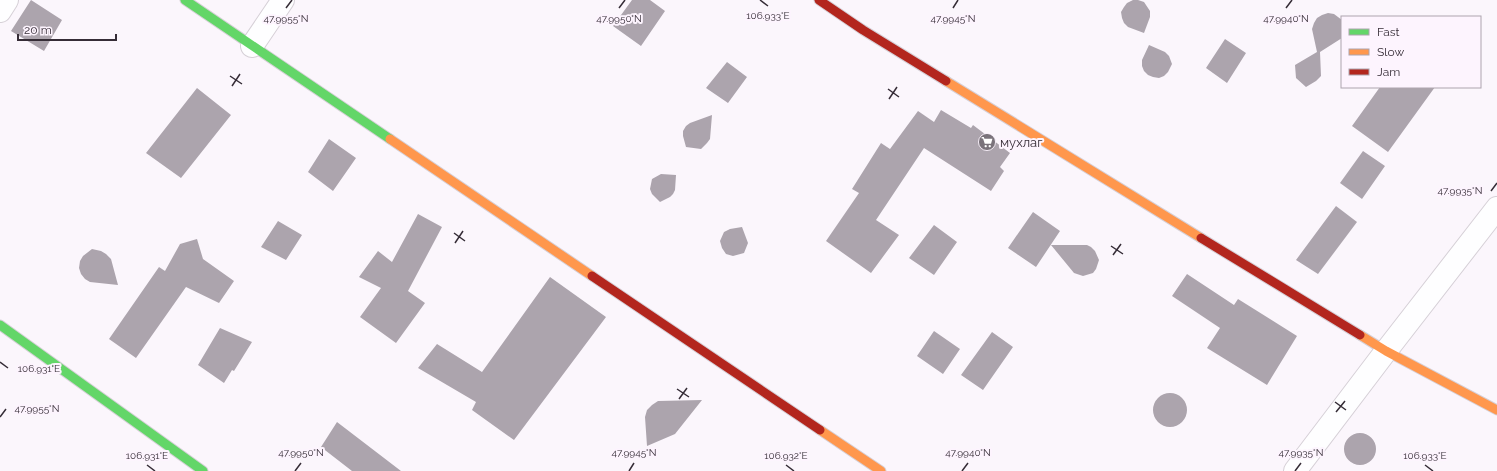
<svg xmlns="http://www.w3.org/2000/svg" width="1497" height="471" viewBox="0 0 1497 471" font-family="Raleway,sans-serif">
	<rect width="100%" height="100%" fill="#fbf6fc"/>
	<path fill="#aca4ad" d="M31,0L62,20L44,51L11,31Z
		M632,0H650L665,11L641,46L613,26Z
		M1133,0H1138L1144,2L1150,11V17L1144,33L1128,27L1124,23L1122,18L1121,12L1124,7L1127,3Z
		M1328,13L1334,14L1342,20V38L1320,52L1321,76L1316,81L1306,87L1296,78L1295,65L1317,52L1312,29L1314,23L1317,18L1322,15Z
		M1225,39L1246,53L1227,83L1206,68Z
		M1149,45L1165,52L1169,56L1172,64L1168,72L1164,76L1159,78L1153,77L1148,75L1144,71L1142,66V60Z
		M727,62L747,77L728,103L706,88Z
		M1380,87H1435L1388,152L1352,126Z
		M197,88L231,115L181,178L146,153Z
		M941,110L971,128L973,125L1010,153L1000,167L1004,171L991,191L924,148L876,220L899,235L871,273L826,241L859,193L852,189L881,143L890,149L918,111L934,122Z
		M712,115L710,139L707,143L701,149L686,147L683,136V131L686,126L690,123Z
		M329,139L356,158L333,191L308,172Z
		M1363,151L1385,166L1362,199L1340,183Z
		M661,174L676,175L675,190L673,194L670,197L660,202L652,194L650,189L652,179Z
		M1336,206L1357,222L1318,274L1296,260Z
		M1033,212L1060,231L1036,267L1008,248Z
		M418,214L442,227L408,291L425,303L396,343L360,317L381,288L359,277L378,251L392,262Z
		M278,221L302,235L286,260L261,247Z
		M934,225L957,242L934,275L909,258Z
		M742,227L748,243L744,253L733,256L726,254L722,248L720,241L724,232L730,229Z
		M197,239L203,259L234,281L219,303L186,287L136,358L109,339L159,267L165,271L180,244Z
		M1051,245H1087L1091,247L1095,251L1099,260L1096,269L1093,273L1083,276L1074,273Z
		M92,249L101,251L106,254L111,259L118,285L90,282L85,279L81,274L79,268L80,261L83,256Z
		M1187,274L1234,305L1238,299L1297,336L1267,385L1207,348L1220,328L1172,296Z
		M550,277L606,317L514,440L472,410L476,402L418,368L437,344L482,372Z
		M220,328L252,342L234,371L232,370L224,383L198,365Z
		M934,331L960,349L943,374L917,356Z
		M992,332L1013,347L983,390L961,375Z
		M1153 410a17 17 0 1 1 34 0a17 17 0 1 1-34 0Z
		M702,400L675,434L647,446L645,417L647,410L652,405L658,401Z
		M337,422L401,471H352L321,447Z
		M1344 449a16 16 0 1 1 32 0a16 16 0 1 1-32 0Z"/>
	<g fill="none" stroke-linecap="round" stroke-linejoin="round">
		<g stroke="#d6d0d7" stroke-width="24">
			<path id="street" d="M0,11L7,0
				M252,46L283,0
				M1295,471L1386,351L1497,208"/>
		</g>
		<g stroke="#d6d0d7" stroke-width="11">
			<path id="fast" d="M185,0L390,139
				M0,325L203,471"/>
		</g>
		<g stroke="#d6d0d7" stroke-width="11">
			<path id="slow" d="M946,81L1201,238
				M390,139L592,276
				M1360,335L1386,351L1497,410
				M820,430L881,471"/>
		</g>
		<g stroke="#d6d0d7" stroke-width="11">
			<path id="jam" d="M819,0L863,30L946,81
				M1201,238L1360,335
				M592,276L820,430"/>
		</g>
		<use href="#street" stroke="#fefeff" stroke-width="22"/>
		<use href="#fast" stroke="#63d668" stroke-width="9"/>
		<use href="#slow" stroke="#ff974d" stroke-width="9"/>
		<use href="#jam" stroke="#b3261e" stroke-width="9"/>
	</g>
	<path fill="none" stroke="#352c36" stroke-width="1.5" d="M760,0L768,6M286,8L292,0M619,8L625,0M953,8L958,0M1286,8L1292,0M230,76L242,84M232,86L240,74M888,89L899,97M889,99L897,87M1491,191L1497,183M454,233L465,241M455,243L463,231M1111,246L1123,254M1113,255L1121,244M0,362L8,368M677,389L689,397M679,399L687,388M1335,402L1346,410M1336,412L1345,401M0,417L6,409M147,465L155,471M786,465L794,471M1425,465L1433,471M295,471L301,463M629,471L634,463M962,471L968,463M1295,471L1301,463"/>
	<defs>
		<g id="supermarket-disc" transform="scale(0.9)"><circle r="9.5" fill="#7a737b" stroke="#fdf4fe"/><path d="M-6-5.5h2.5l.6 2H6L4.5 2H-2.5L-4.4-4H-6ZM-1.5 3.2a1.3 1.3 0 1 0 .1 0ZM3 3.2a1.3 1.3 0 1 0 .1 0Z" fill="#fff"/></g>
	</defs>
	<g fill-rule="evenodd">
		<use href="#supermarket-disc" x="987" y="142"/>
	</g>
	<g text-anchor="middle" dominant-baseline="central" stroke-width="4" stroke-linejoin="round" paint-order="stroke">
		<g font-size="13" fill="#352c36" stroke="#fdf4fe" text-anchor="start">
			<text x="1000" y="142">мухлаг</text>
		</g>
	</g>
	<g font-size="10" text-anchor="middle" fill="#352c36" stroke="#fdf4fe" stroke-width="4" stroke-linejoin="round" paint-order="stroke">
		<text x="768" y="19">106.933°E</text>
		<text x="286" y="22">47.9955°N</text>
		<text x="619" y="22">47.9950°N</text>
		<text x="953" y="22">47.9945°N</text>
		<text x="1286" y="22">47.9940°N</text>
		<text x="1460" y="194">47.9935°N</text>
		<text x="39" y="372">106.931°E</text>
		<text x="37" y="412">47.9955°N</text>
		<text x="301" y="456">47.9950°N</text>
		<text x="634" y="456">47.9945°N</text>
		<text x="968" y="456">47.9940°N</text>
		<text x="1301" y="456">47.9935°N</text>
		<text x="147" y="459">106.931°E</text>
		<text x="786" y="459">106.932°E</text>
		<text x="1425" y="459">106.933°E</text>
	</g>
	<rect x="1341" y="16" width="140" height="72" fill="#fdf4fe" stroke="#ada4ae"/>
	<rect x="1349" y="29" width="20" height="6" fill="#63d668" stroke="#ada4ae"/>
	<text x="1377" y="36" font-size="12" fill="#352c36">Fast</text>
	<rect x="1349" y="49" width="20" height="6" fill="#ff974d" stroke="#ada4ae"/>
	<text x="1377" y="56" font-size="12" fill="#352c36">Slow</text>
	<rect x="1349" y="69" width="20" height="6" fill="#b3261e" stroke="#ada4ae"/>
	<text x="1377" y="76" font-size="12" fill="#352c36">Jam</text>
	<path d="M18 34v6h98v-6" fill="none" stroke="#352c36" stroke-width="2"/>
	<text x="24" y="34" font-size="12" fill="#352c36" stroke="#fdf4fe" stroke-width="3" paint-order="stroke">20 m</text>
</svg>
